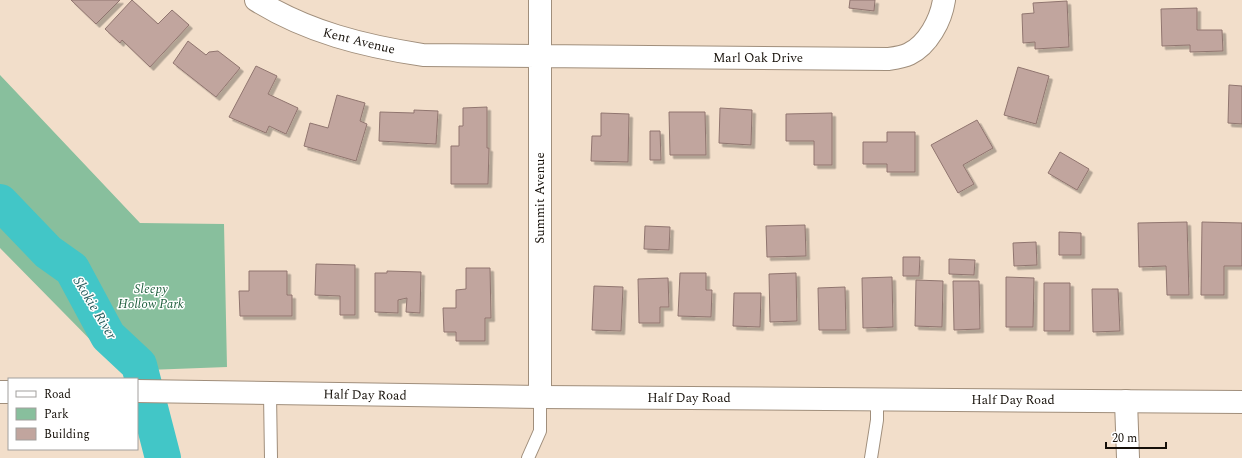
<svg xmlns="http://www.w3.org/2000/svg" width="1242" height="458" viewBox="0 0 1242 458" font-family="Spectral,serif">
	<defs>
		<filter id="shadow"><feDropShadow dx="3.5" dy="3.5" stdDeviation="0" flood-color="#0004"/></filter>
	</defs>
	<rect width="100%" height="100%" fill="#f2deca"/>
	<path fill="#88bf9d" d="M0,75L140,223L224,224L227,367L121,371L0,248Z"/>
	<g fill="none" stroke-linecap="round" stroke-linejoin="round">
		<path stroke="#42c6c7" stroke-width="36" d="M0,202L48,252L72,269L108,336L139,365L163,458"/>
	</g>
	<path fill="#c1a59e" stroke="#90756f" filter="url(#shadow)" d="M71,0H120L96,24Z
		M132,0L158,24L172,10L189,25L150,67L122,40L120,43L105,29Z
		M850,0H875L874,11L849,8Z
		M1067,1L1069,47L1035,49V42L1023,43L1022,14L1034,13L1033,3Z
		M1197,8V30H1222L1223,51L1190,52V45L1162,46L1161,9Z
		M188,41L206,55L209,52L218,51L240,68L216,97L173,63Z
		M256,66L277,76L268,94L298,108L286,134L269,126L266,133L229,117Z
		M1018,67L1049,76L1036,124L1004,115Z
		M1229,85L1242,86V124L1228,123Z
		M337,95L365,103L360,121L367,124L356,161L304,146L310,123L328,128Z
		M487,107V148H489L488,184H451V146H459V126H463V108Z
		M720,108L752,110L751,145L719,143Z
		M414,110L438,111L436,144L379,141L380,112L414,113Z
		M669,112H705L706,155H670Z
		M601,113L629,114L628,162L591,161L592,136H601Z
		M832,113V165H814V141H786V114Z
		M977,120L993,148L963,165L974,184L958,193L931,145Z
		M650,131H660L661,160H650Z
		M887,132H915V172H887V164H863V142H887Z
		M1060,152L1089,169L1077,190L1048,173Z
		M1187,222L1189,295H1167L1166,266L1139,267L1138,223Z
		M1202,222L1242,223V266H1224V295H1201Z
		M805,225L806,256L767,257L766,226Z
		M645,226L670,227L669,250L644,249Z
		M1059,232L1081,233V255H1059Z
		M1036,242L1037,265L1014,266L1013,243Z
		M903,257H920L919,276H903Z
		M949,259L975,260L974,275L949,274Z
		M316,264L355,265V315H340V296L315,295Z
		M466,268H490L491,318H485V341H456V332H444L443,308H456V290L466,289Z
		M249,271H287V295H292V316H240L239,291H249Z
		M387,271L421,272L420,313L406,312L407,298L398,300V313L375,312V273H387Z
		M680,273H706V290H712L711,317L678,316Z
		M796,273L797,321L770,322L769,274Z
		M892,277L893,327L863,328L862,278Z
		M1006,277L1034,278L1033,327H1006Z
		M668,278L669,307H660V323H639L638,279Z
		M916,280L943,281L942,327L915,326Z
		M953,281H979L980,329L954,330Z
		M1044,283H1070V331H1044Z
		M594,286L623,287L621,331L592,330Z
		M845,287L846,330H819L818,288Z
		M1092,289H1118L1120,331L1093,332Z
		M734,293H761L760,327L733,326Z"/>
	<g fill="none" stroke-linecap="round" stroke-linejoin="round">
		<g stroke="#a08e7b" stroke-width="14">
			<path id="service" d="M270,394L271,458
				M528,458L540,431V397
				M871,458L877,420V399"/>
		</g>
		<g stroke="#a08e7b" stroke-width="24">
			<path id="minor" d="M256,0C307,32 364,46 423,55L888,59C895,58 903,57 909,54C928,45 941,20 944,0
				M540,0V397
				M1126,401L1128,458"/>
		</g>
		<g stroke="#a08e7b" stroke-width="24">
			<path id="secondary" d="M137,391L540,397L1242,402
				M0,392H9"/>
		</g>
		<use href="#service" stroke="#fff" stroke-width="12"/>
		<use href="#minor" stroke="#fff" stroke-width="22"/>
		<use href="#secondary" stroke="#fff" stroke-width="22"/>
	</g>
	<g text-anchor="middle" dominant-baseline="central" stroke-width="3" stroke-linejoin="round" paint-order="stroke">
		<g font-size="13" fill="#161009" stroke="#fff">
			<text transform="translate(359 41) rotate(14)">Kent Avenue</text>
			<text x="758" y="58">Marl Oak Drive</text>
			<text transform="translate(540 198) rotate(-90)">Summit Avenue</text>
			<text transform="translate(365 395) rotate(1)">Half Day Road</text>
			<text x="689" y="398">Half Day Road</text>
			<text x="1013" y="400">Half Day Road</text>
		</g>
		<g font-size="13" font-style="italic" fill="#21603f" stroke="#fff">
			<text x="151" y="289">Sleepy<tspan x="151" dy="15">Hollow Park</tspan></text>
		</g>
		<g font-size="14" font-style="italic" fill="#285e5e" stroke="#fff">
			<text transform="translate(95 308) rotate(59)">Skokie River</text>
		</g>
	</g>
	<rect x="8" y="378" width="130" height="72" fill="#ffffff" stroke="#a29f9d"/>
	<rect x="16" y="391" width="20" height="6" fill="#ffffff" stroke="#a29f9d"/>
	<text x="44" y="398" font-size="12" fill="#161009">Road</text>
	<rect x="16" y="408" width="20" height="12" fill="#88bf9d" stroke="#a29f9d"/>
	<text x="44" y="418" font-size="12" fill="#161009">Park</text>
	<rect x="16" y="428" width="20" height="12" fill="#c1a59e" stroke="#a29f9d"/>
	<text x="44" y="438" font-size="12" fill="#161009">Building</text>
	<path d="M1106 442v6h60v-6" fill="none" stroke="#161009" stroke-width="2"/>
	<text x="1112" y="442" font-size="12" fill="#161009" stroke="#ffffff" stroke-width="3" paint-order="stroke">20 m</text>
</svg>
